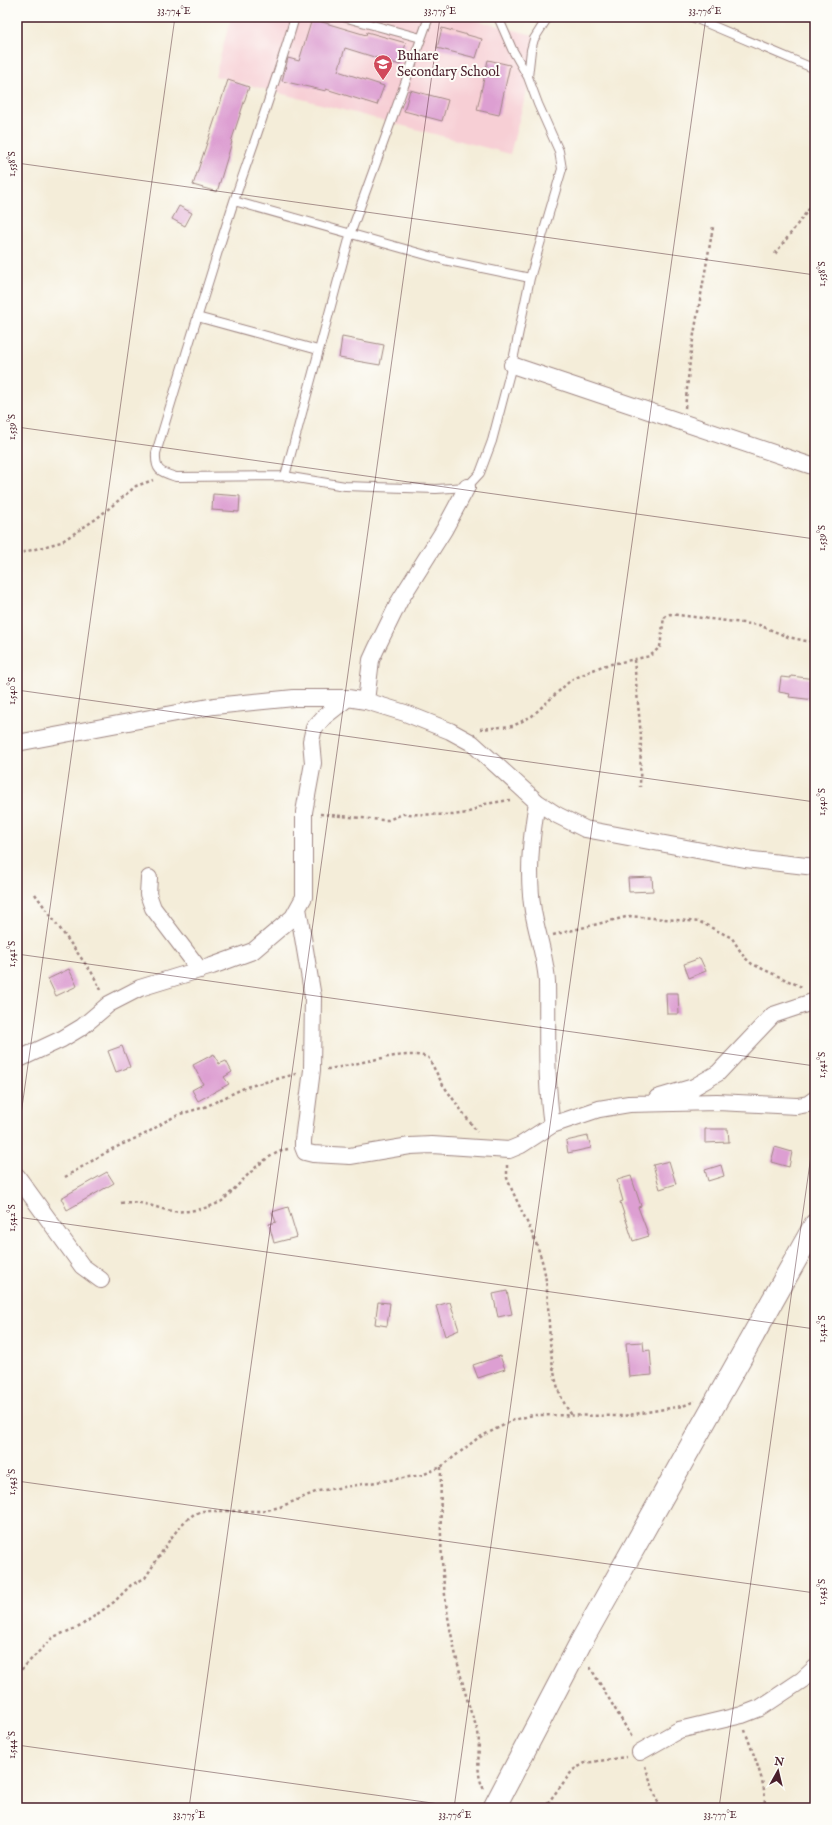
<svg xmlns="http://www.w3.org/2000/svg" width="832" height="1825" viewBox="0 0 832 1825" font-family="'IM FELL English',serif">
	<rect width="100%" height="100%" fill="#fdfcf7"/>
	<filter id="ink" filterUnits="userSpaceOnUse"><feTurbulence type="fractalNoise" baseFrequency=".025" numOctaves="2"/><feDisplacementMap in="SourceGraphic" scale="8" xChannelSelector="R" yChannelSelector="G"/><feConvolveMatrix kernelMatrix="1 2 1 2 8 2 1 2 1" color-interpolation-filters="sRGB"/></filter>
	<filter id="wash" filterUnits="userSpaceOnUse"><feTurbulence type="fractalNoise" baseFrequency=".012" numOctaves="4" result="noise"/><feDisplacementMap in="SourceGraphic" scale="16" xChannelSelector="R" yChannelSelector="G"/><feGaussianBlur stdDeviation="0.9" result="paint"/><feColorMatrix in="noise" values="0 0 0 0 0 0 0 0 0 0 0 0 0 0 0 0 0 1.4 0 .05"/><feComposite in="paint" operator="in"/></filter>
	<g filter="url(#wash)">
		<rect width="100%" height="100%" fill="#f4edd9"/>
		<path fill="#f7cfd5" d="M231,17H465L541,37L510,154L215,76Z"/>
		<g id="blocks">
			<path fill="#dd9fd2" d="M312,19L366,35L367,32L406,43L400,65L345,48L338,71L384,86L377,105L326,89V91L282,81L288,58L299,61Z
				M442,28L482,39L476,58L437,48Z
				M488,60L510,65L499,115L477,110Z
				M228,80L249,87L231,142H232L217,192L193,185Z
				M410,90L448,100L442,121L404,111Z
				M179,206L192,213L185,226L172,219Z
				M342,337L384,345L380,365L339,358Z
				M213,494L240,496L239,512L212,510Z
				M791,676L815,679V700L789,697L790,694L779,692L781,677L791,678Z
				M652,877L653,891L629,892L628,878Z
				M700,958L706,971L689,978L684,964Z
				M69,969L77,986L56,996L48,979Z
				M666,993H678L679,1014H667Z
				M122,1046L130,1067L116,1072L108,1051Z
				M214,1054L219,1064L226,1061L232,1072L224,1077L229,1084L198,1101L192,1090L203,1084L193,1065Z
				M705,1129H728L729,1142L705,1143Z
				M588,1136L591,1148L568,1153L566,1141Z
				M775,1147L792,1152L789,1167L771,1162Z
				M669,1161L676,1184L660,1189L653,1165Z
				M721,1165L724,1176L708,1181L705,1170Z
				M107,1172L114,1183L67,1210L61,1198Z
				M631,1176L641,1206L638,1207L649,1236L633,1241L620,1202L623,1201L617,1180Z
				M288,1207L297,1237L274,1243L269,1224L276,1222L272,1212Z
				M507,1291L512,1314L498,1317L493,1294Z
				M378,1302L390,1303L387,1326L375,1324Z
				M450,1302L459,1330L445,1336L436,1306Z
				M643,1342L644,1351L650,1350L652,1375L629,1377L626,1343Z
				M500,1356L505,1369L478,1378L473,1365Z"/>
		</g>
	</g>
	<g filter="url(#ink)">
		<use href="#blocks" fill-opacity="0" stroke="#9f8682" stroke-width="1"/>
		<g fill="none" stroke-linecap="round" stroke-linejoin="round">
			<g stroke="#9f8682" stroke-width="10">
				<path id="lane" d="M295,17C277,79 255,140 234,201C207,285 181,369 156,453C155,471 160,472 176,477L285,476L345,486L436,489L467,487L480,473L492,441L512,365L530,278L562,169L559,151L538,104L528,77L531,50L534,39L548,17
					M343,17L421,38
					M498,17L512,49L528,77
					M692,17L815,69
					M234,201L444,260L530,278
					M197,317L318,350
					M285,476L351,232L429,17"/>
			</g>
			<g stroke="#9f8682" stroke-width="18">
				<path id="street" d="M512,365L815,467
					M366,701L371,660L376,649L400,600L444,530L467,487
					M17,743L214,706L294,698H348L366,701L405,713L450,731L472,743L537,802L557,815L585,829L745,859L815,867
					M537,802C531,838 527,874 533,911C537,934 546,959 547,982C548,1030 545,1078 552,1125
					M149,878L148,894L153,908L200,970
					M298,908L313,997L312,1070L303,1140V1147L305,1152L313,1154L350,1156L410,1146L432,1145L509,1150L521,1145L552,1125L599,1109L629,1104L717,1102L797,1106L808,1104L815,1099
					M17,1060L62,1039L82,1027L109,1004L140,988L212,966L253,951L293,917L304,897V812L313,763L311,741L314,728L324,717L348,698
					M657,1098L694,1087L718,1073L773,1015L815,1001
					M17,1176L82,1266L101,1280
					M640,1752L679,1730L742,1715L760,1708L802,1680L815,1668"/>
			</g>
			<g stroke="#9f8682" stroke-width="24">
				<path id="secondary" d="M494,1808L581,1642L815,1225"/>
			</g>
			<path stroke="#9f8682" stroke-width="2.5" stroke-dasharray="3 3" stroke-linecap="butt" d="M775,254L815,201
				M685,408L691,351L713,227
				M17,554L61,542L96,519L136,486L153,480
				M634,660L641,736L640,787
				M480,729L513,726L532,716L571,680L602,666L650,656L660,647L664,617L670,614L759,625L788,637L815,643
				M320,814L382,820H388L403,814L453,815L467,813L485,804L510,800
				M35,894L92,973L101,990
				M553,935L630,916L700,922L732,938L744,957L752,964L804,988
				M327,1069C355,1066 401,1049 428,1057L443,1085L477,1132
				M507,1165V1178C519,1209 539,1240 545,1274C552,1316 544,1381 572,1415
				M65,1177L112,1149L147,1133L166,1121L180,1114L205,1107L246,1087L296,1074
				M121,1203C138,1200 151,1206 167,1210C183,1214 208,1209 222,1201C243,1182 260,1156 288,1149
				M441,1467C440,1524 440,1582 452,1638C457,1661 463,1686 470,1709C472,1717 476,1724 478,1732C481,1750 474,1773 484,1789
				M590,1667L633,1739
				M17,1674L53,1637L79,1627L114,1602L131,1585L145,1578L171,1538L182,1524L194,1514L203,1511H263L280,1507L318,1491L422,1475L441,1467L478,1438L514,1420L533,1415L623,1416L683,1406L695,1401
				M745,1730C750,1747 771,1793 763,1808
				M645,1766L660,1808
				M516,1806L523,1808
				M544,1808L573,1770L585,1763L626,1757"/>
			<use href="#lane" stroke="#fff" stroke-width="8"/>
			<use href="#street" stroke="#fff" stroke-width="16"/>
			<use href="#secondary" stroke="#fff" stroke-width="22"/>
		</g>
	</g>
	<path fill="none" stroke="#4a1f2b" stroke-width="1" stroke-opacity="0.45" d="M17,163L815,275M17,427L815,539M17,690L815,802M17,954L815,1066M17,1143L175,17M17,1217L815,1329M17,1481L815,1593M17,1745L468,1808M189,1808L440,17M454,1808L706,17M719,1808L815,1127"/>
	<defs>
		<g id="school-pin" transform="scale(1)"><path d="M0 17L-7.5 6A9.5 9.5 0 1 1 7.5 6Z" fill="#d1495b" stroke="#fdfcf7"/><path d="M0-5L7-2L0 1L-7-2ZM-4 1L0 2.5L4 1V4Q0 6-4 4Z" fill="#fff"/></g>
	</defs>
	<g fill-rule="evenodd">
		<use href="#school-pin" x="383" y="64"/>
	</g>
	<g text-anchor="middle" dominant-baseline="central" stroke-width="4" stroke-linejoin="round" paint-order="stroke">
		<g font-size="14" fill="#4a1f2b" stroke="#fdfcf7" text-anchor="start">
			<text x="397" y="56">Buhare<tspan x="397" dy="16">Secondary School</tspan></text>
		</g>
	</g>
	<rect width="832" height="1825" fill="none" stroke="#fdfcf7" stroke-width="44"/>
	<g transform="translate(778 1771) rotate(8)" stroke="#fdfcf7" stroke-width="3" paint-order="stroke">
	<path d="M0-3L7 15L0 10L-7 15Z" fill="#4a1f2b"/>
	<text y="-6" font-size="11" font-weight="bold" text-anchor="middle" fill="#4a1f2b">N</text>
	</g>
	<rect x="22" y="22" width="788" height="1781" fill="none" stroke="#4a1f2b" stroke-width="1.5"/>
	<g font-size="10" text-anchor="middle" fill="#4a1f2b">
		<text x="174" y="14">33.774°E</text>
		<text x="440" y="14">33.775°E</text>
		<text x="705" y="14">33.776°E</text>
		<text transform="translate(11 164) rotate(-90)" y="4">1.538°S</text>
		<text transform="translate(821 274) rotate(-90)" y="4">1.538°S</text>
		<text transform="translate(11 427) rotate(-90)" y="4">1.539°S</text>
		<text transform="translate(821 538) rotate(-90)" y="4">1.539°S</text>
		<text transform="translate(11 691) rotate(-90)" y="4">1.540°S</text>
		<text transform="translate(821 802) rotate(-90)" y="4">1.540°S</text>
		<text transform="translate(11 954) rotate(-90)" y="4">1.541°S</text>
		<text transform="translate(821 1065) rotate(-90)" y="4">1.541°S</text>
		<text transform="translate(11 1218) rotate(-90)" y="4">1.542°S</text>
		<text transform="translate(821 1329) rotate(-90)" y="4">1.542°S</text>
		<text transform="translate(11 1482) rotate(-90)" y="4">1.543°S</text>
		<text transform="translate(821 1592) rotate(-90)" y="4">1.543°S</text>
		<text transform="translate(11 1745) rotate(-90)" y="4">1.544°S</text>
		<text x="189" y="1818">33.775°E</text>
		<text x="455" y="1818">33.776°E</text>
		<text x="720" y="1818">33.777°E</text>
	</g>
</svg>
